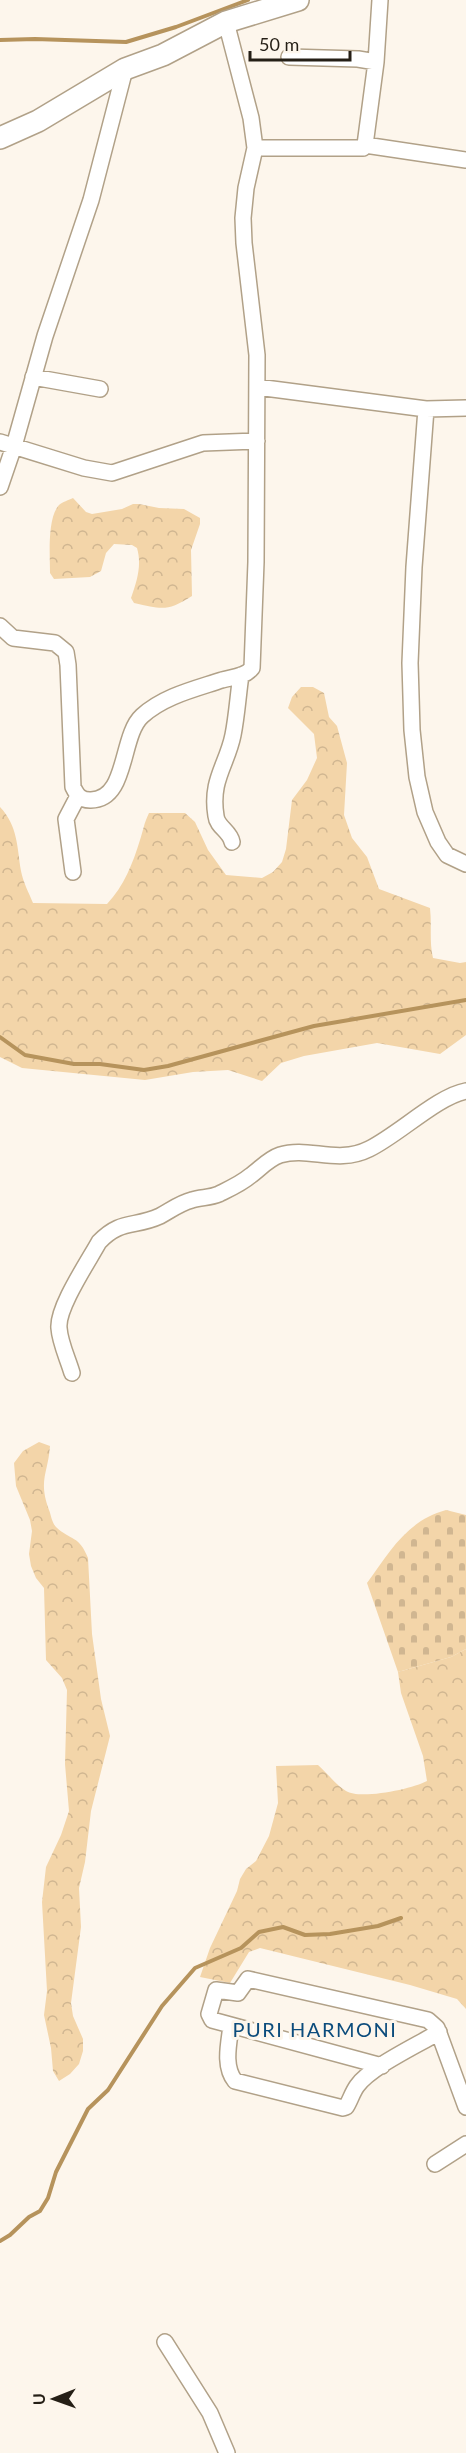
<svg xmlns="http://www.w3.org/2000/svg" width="466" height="2453" viewBox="0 0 466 2453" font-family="Lato,sans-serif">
	<defs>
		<pattern id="forest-crowns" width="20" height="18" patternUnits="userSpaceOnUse" patternTransform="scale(1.5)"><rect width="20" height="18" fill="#f3d5a9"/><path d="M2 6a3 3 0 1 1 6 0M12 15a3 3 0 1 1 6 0" fill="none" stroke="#d0b691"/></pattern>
		<pattern id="cemetery-stones" width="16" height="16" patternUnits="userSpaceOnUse" patternTransform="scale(1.5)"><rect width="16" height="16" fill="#f3d5a9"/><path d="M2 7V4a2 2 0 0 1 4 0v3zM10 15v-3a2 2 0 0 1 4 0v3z" fill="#d0b691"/></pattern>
	</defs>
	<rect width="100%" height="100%" fill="#fdf6ec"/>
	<path fill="url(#forest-crowns)" d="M73,498L86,512L92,514L122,509L133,504H139L159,508L184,509L200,518V524L191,550L192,596C167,612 162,609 134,603L131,598C137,581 142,565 137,548L132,545L114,544L106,553L101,571L90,577L54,579L50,573C50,556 47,518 59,505C62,502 69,500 73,498Z
		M301,687H313L324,693L329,717L337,726L347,763L344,815L352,838L367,857L379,889L430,908C432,925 429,941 433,958L460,963L466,962V1035L440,1054L377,1043L304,1056L281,1063L262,1081L228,1070L193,1072L145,1080L22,1068L0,1057V807C18,826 17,847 21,871C23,882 29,893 33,903L107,904C124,886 133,863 140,840C143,831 144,823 149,813H185L195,822L208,850L226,875L262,878L273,872L282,862L286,849L292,800L307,780L317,758L314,734L288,708L292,697Z
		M39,1442L50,1446C48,1474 38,1480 49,1510C51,1515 52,1523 56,1527C71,1541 79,1535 88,1558L92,1634L101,1699L110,1736L91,1811L85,1862L79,1888L81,1927L71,2003L73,2016L83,2039V2051L79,2064L70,2074L59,2081L53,2071L51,2048L44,2015L47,1991L42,1902L46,1867L61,1835L69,1811L65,1764L67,1690L62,1678L46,1660L44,1588L36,1578L31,1566L29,1554L32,1531L30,1520L16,1486L14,1463L23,1451Z
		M466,1649V2009L457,1999L410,1985L260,1948L249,1952L230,1983L200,1977L210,1948L237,1891L240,1879L246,1869L256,1861L269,1836L278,1803L276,1766L318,1765C327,1773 336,1785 346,1791C360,1800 412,1789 427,1781L423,1756L401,1693L398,1672L451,1657Z"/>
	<path fill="url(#cemetery-stones)" d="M446,1510L466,1515V1649L451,1657L398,1672L367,1583C390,1552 406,1521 446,1510Z"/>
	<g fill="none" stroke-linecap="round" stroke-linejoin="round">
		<path stroke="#b6935c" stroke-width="4" d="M0,40L35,39L126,42L176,27L248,0
			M0,1037L25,1055L74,1064H100L144,1070L168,1066L314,1026L466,1000
			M0,2241L10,2235L29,2217L40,2211L48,2198L56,2172L88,2109L108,2090L162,2006L195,1968L241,1948L259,1932L283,1927L305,1935L330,1934L378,1926L401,1918"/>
		<g stroke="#b1a188" stroke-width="18">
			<path id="street" d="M289,57L358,59L376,62
				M365,145L466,160
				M255,148H363L365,145L376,62L380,0
				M33,377L100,389
				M257,387L426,409
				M466,408L426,409L414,567L410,663L412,730L417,777L425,812L438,842L447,855L466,864
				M0,442L84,468L112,473L203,443L257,441
				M0,487L14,446L45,336L91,200L125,69
				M0,626L13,638L55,643L66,652L68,665L73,787C77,795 80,800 90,800C128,801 120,736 142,716C164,696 195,689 222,680C232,677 245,677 252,668L256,562L257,355L244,243L243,218L246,188L255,148L251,118L226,22
				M232,842C230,831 217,827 216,816C210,780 227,765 233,735C237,715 238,695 241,675
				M73,872L66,819L78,796
				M72,1373C68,1359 60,1343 59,1328C57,1308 88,1262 99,1242C121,1219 134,1228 160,1216C171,1210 180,1203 192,1200C201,1197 210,1198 219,1194C229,1189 242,1183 250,1176C260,1169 268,1159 280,1155C309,1146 337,1165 369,1149C398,1135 438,1096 466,1091
				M231,2026C229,2043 223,2066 235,2081L343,2108L346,2107C350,2101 352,2093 357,2086C370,2067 418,2045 439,2032
				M382,2066L212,2020L209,2014L216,1990L238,1993L248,1979L428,2020L437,2028L466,2107
				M435,2164L466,2144
				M165,2342L210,2413L227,2453"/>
		</g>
		<g stroke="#b1a188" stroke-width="24">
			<path id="secondary" d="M0,138L38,121L125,69L163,55L226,22L298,0"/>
		</g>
		<use href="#street" stroke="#fff" stroke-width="15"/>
		<use href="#secondary" stroke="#fff" stroke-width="21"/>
	</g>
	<g text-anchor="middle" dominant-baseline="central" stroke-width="6" stroke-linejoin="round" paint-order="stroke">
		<g font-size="20" letter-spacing="1.5" fill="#0c4c7c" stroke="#fdf6ec">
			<text x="315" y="2029">PURI HARMONI</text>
		</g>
	</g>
	<g transform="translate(54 2399) rotate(269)" stroke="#fdf6ec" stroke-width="4.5" paint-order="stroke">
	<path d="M0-4.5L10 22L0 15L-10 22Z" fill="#251f16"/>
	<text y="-9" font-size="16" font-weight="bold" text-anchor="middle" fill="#251f16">U</text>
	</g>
	<path d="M250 51v9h100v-9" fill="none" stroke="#251f16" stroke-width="3"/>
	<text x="259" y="51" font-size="18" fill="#251f16" stroke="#fdf6ec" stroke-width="4.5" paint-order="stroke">50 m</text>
</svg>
